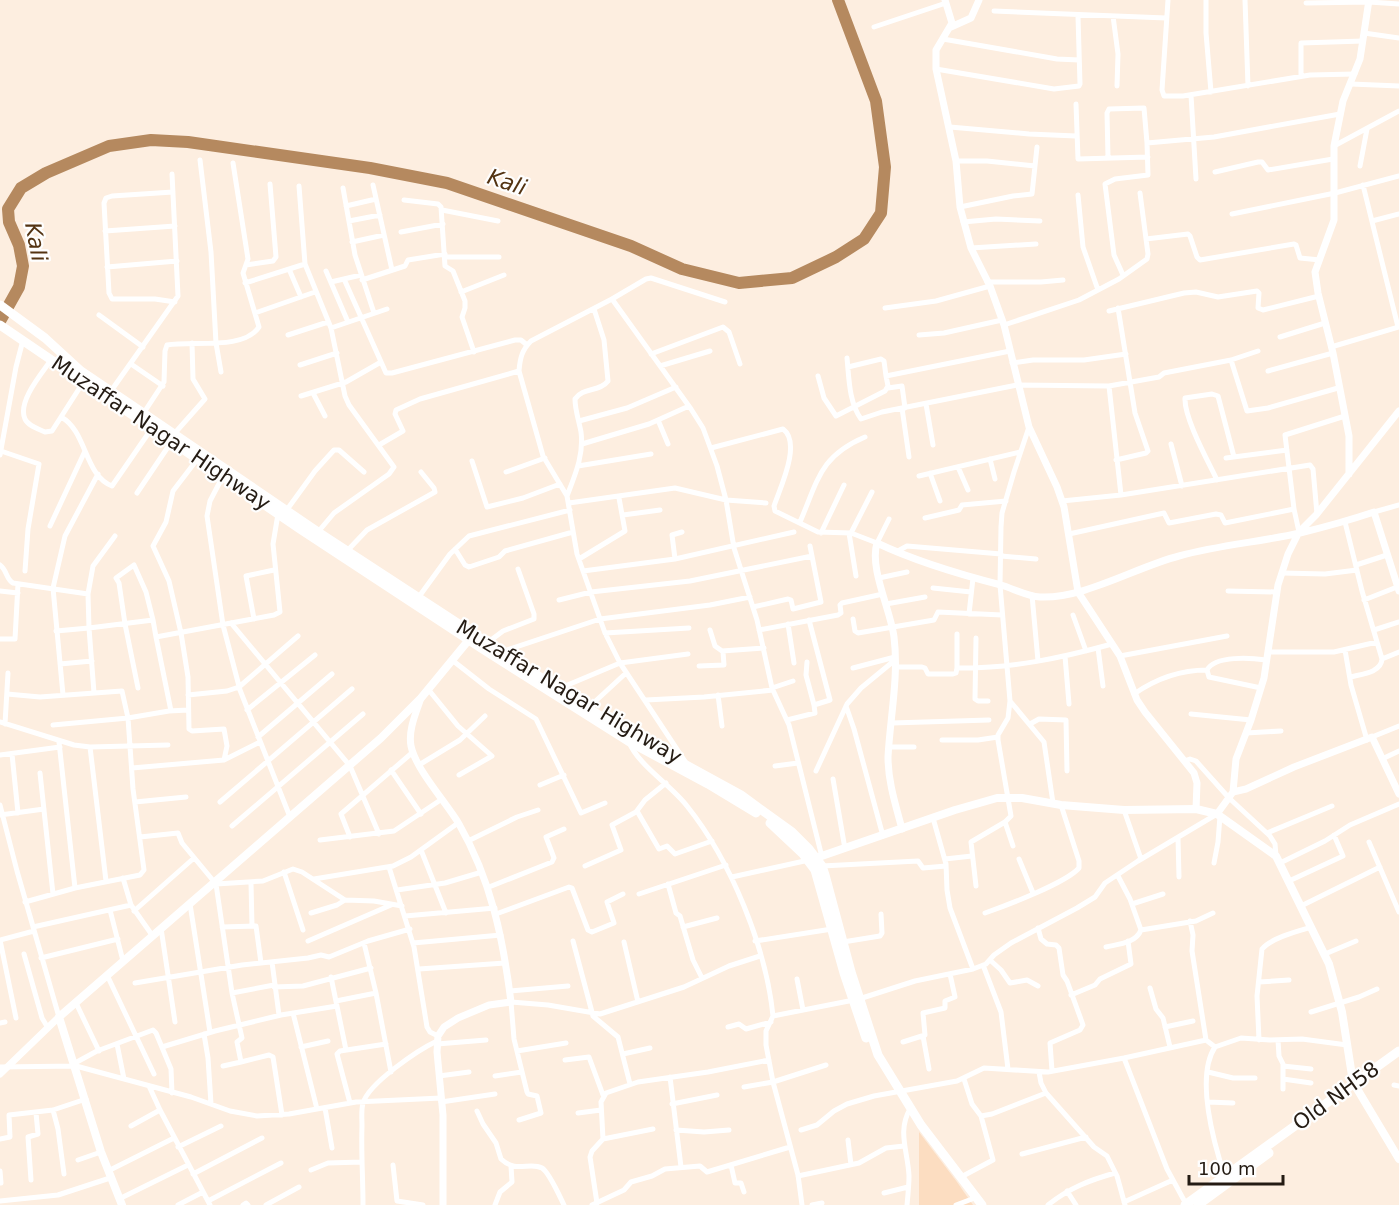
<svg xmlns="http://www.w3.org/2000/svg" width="1399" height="1205" viewBox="0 0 1399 1205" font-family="'DejaVu Sans',sans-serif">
	<rect width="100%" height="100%" fill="#fdeee0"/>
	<path fill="#fcddc1" d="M919,1132L957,1182L973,1205H919Z"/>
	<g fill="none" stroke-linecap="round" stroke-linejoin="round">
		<path stroke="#b5895f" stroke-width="12" d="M0,321L19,287L23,266L19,245L9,222L8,209L21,188L46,173L109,146L151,140L188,142L370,168L447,183L631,246L682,269L739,283L792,278L836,257L864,239L881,213L885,167L876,101L838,0"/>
		<path stroke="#fff" stroke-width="5" d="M1168,0L1162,90L1164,96H1183L1310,75L1355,74
			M1206,0V33L1211,92
			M1245,0L1248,86
			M1306,3L1369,2L1399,4
			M994,11L1166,18
			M1113,16L1118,54L1117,86
			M874,27L946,3
			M1364,33L1399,38
			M943,39L1057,59L1079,60
			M936,69L1054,89L1079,86L1080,84L1078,16
			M1301,76V43L1363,41
			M1351,84L1399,86
			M1191,95L1196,179
			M1076,104L1078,159L1148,157
			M950,127L1029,134L1076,136
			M1334,146L1399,111
			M1108,157L1107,113L1109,109L1144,108L1147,143
			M200,160L211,252L216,343L221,372
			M956,161H987L1035,166
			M1360,166L1367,129
			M1215,172L1258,162H1262L1268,170L1333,159
			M373,185L392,270
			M1363,185L1398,327
			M299,186L305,264L331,328L345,396L349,405L394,467L389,474L334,513L318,532
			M343,188L355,255L374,313
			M173,192L112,196L106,198L104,203L109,293L112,299H155L175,302
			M1078,195L1083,247L1098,290
			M404,200L438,204L441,207L445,266L453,271L465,301V308L462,317L474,352
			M346,206L376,199
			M960,207L1013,196L1032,194L1037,147
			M442,210L498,221
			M1232,214L1335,193L1399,176
			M349,221L380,215
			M1372,221L1399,214
			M963,222L996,219L1040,221
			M105,231L175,226
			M401,232L443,224
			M1146,239L1188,234L1190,236L1197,257L1200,260L1294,244L1296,245L1300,258L1320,260
			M352,242L384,235
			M971,248L1036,244
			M445,257H499
			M246,265L273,261L276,257L270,184
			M107,267L177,261
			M289,269L301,297
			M326,271L348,322
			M1123,275L1114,255L1105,184L1115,179L1148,175L1147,143L1214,137L1340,114
			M344,279L386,373H392L515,340H521L527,345
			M362,280L405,266L408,260L445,254
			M331,282L361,275
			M987,282H1041L1063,280
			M245,283L305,264
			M461,292L504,275
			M612,299L646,279L651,278L725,302
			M885,308L936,301L990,286
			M1109,311L1184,293L1196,292L1218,297L1257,291L1259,293L1258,308L1263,310L1319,296
			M255,313L315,292
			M99,315L143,347
			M1004,325L1079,300L1119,279L1147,259L1148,254L1140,193
			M331,328L387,309
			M288,335L328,322
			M919,335L944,333L1002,320
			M1280,337L1325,323
			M1331,347L1399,327
			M651,354L723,327L729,332L740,364
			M847,358C849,378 849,403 861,419L882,412L1017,385L1109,386L1159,377L1164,373L1231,360L1258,351
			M51,360C42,373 17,402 25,419C28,426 39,429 45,432L52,431L84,381
			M1231,360L1247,411L1268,408L1338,388
			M1012,363L1033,360H1084L1126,354
			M131,364L163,386
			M300,365L337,353
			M660,366L710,351
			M848,367L881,359L884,361L886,376
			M1268,371L1333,353
			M818,376L824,398L836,416L885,391L888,386L886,376L1010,351
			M1109,386L1121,495
			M888,388L902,386L905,408
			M111,391L178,296L172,174
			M313,393L325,416
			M301,396L346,382L381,362
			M926,404L933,445
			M902,408L909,457
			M143,414L164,382L165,351L167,345C192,340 243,351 259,327L243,273L248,259L233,163
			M61,417C87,431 84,475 112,486L152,428
			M658,420L668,444
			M579,421L627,408L676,387
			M174,434L205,399L193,379L192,343
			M582,444L649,424L689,406
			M1171,444L1182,486
			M379,445L403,431L395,414L396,410L420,399L519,371
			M711,448L783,429C802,443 780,488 774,506L775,511L818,532L851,533L877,543L889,519
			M1,451L39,464L28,529L25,571
			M0,455L16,367L23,340
			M199,457L173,491L166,522L153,546L169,581L181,633L188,677L189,729L192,731L224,729L227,746L224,760
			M1226,458L1287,450
			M990,459L995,479
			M1116,460L1146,453L1148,451L1135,413L1118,308
			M472,461L487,507L523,498L560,484
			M578,466L651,454
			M958,467L968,490
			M506,472L545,458
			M930,473L940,501
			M223,476L210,501L207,516L223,625L240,690L290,817
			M919,476L1020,452
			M1217,480C1208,461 1184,418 1185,398L1212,394L1218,396L1234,457
			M137,493L172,441
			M567,496C575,475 584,455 581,432C579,421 575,410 575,399C583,387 600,392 608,381L604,340L594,309
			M1062,501L1121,495L1310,465L1313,469L1317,514
			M569,503L675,488L726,500L766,503
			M286,511L315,471L334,450H339L364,472
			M1374,512L1399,505
			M623,515L660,510
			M925,518L959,510L962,505L1006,501
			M800,522C818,480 820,456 865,437
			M1345,522L1362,591L1382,659L1399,652
			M50,526L85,451
			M1299,532L1294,509L1285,435L1345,416
			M821,533L844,485
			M849,533L856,576
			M851,533L872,492
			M1069,534L1164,513L1169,523L1216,514L1221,515L1225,523L1294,509
			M455,549L465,565L469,567L499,557L505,551L573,532
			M347,551L367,530L435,492L434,488L421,472
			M896,552L907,546L1001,554
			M1001,556L1036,559
			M579,559L625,531L619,498
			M675,559L672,535L682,532
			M0,565C7,570 6,579 13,583L88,594L89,628L153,620L156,637L274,615L280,612L273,544L278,514
			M1356,565L1387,555
			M583,571L675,559L794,532
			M1282,573L1325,574L1357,570
			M879,578L907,572
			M933,588L971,592
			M0,591L18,593
			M1228,591L1277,592
			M88,594L93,566L115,536
			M1032,595L1038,661
			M418,598L450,554L469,536L570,510
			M559,600L591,592L690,581L812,556
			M1364,600L1397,587
			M886,604L925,597
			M753,607L788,599L791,600L793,609L821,602L810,546
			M969,614L973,578
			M1073,615L1086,651
			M254,619L246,576L274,570
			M853,619L855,631L858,633L934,620L938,612L1002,615
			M231,623L350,766L379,834
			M788,624L794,663
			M710,630L715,646L722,651L764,648
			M759,630L838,615L841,613L840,605L842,603L883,594
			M1374,630L1399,622
			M56,631L89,628L94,693
			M605,633L689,628
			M156,637L171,711
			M976,638L975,699L978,701H988
			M0,639H15L18,584
			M487,643L503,631L534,619V614L518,569
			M1098,648L1103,686
			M1345,650L1351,685L1367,740
			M501,652L600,619L710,605L750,597
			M1268,652H1334L1377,642
			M1065,656L1069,704
			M1120,656L1227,636
			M452,660L489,689L536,719L581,813L605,803
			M807,662L806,675L814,705
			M60,664L92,661
			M699,666L724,665L723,652
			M895,667H922L925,668L928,674H953L956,673L957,668C1010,669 1061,658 1112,644
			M853,668L895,657
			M957,668V634
			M1207,670L1209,677L1261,688
			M1350,677C1361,674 1381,673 1382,659
			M138,688L125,624L119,583L116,578L134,565L146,592L153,620
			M772,688L793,681
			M428,689L458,726L492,756L459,775
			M558,689L620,663L688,654
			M7,694L40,697L122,691L128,718L133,789L144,870L140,875L75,888L25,902
			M1134,694C1157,678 1180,670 1207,670C1215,655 1252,658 1266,660
			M63,695L53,588L65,536L98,474
			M188,695L227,691L239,687L298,636
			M718,695L722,726
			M646,700L704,697L773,690
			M1010,701L1044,742L1053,803
			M846,706L854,729L883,836
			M588,708L626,673
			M247,710L315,655
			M1191,714L1251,720
			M787,720L815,713L814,705L830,700L809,620
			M0,722L74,745L90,747L168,745
			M892,723L989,720
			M5,724L8,673
			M1030,724L1039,719L1066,720L1067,771
			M53,725L128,718L169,711L188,710
			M1246,733L1281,731
			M258,737L332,674
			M1372,737L1399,726
			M942,740H978L998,737
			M59,742L75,888
			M629,742C638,765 671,785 687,806C731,861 766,947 773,1016
			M90,747L106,881
			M889,747H914
			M12,754L18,813
			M0,755L60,747
			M1382,759L1399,751
			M1184,761L1190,759L1196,761L1229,798L1270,836L1275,844L1276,856
			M686,763L620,663L605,633L577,554L567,496L543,456L519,371C520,358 522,350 531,341L612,299L691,409L703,428L717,466L726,500L734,548L757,620L772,688L789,725L822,857
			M419,765L460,740L485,716
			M775,766L798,763
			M132,768L224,760L260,742
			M391,770L421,814
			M816,771L847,704L861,688L895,660
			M40,773L53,894
			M833,779L845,849
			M540,785L564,775
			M135,802L186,797
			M220,802L352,689
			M0,805L17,871L59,1017
			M1124,810L1141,859
			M637,811L659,849L667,846L675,854L712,841
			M0,815L44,809
			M933,818L946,864L947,890L950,908L973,969
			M1005,822L1013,846
			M232,826L363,714
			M1267,833L1332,806
			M140,837L178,833L182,843L216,884L263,881L293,869L302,872L345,900L374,901L402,906
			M350,837L341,814L413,752
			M1178,838L1179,877
			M320,840L394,831L442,799
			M468,841L517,817L538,810
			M1369,842L1399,912
			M421,850L446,913
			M945,859L972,856
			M1019,859L1033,893
			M1214,863L1218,842L1220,816
			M1280,863L1325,841L1350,825L1399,804
			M585,866L621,850L612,825L636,812L645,800L666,783
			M822,866L918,861L923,868L946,866
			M389,867L414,947L427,1027L430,1032L438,1036
			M284,872L303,930
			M732,877L809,860
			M123,878L131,905L152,935
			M314,879L393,866L411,857L458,823
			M1289,881L1343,856L1334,835
			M251,883L252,926
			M216,884L232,993L242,1038L237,1042L241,1062L269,1055L273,1057L282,1115
			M668,884L676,913L680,916L693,960L702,978
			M976,886L971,842L1005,822L1011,816L998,740V735L1008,718L1010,701L1000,585L1001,527L1002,513L1014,472L1029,427
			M489,887L552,862L554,858L546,837L564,829
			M397,890L445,883L482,872
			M639,894L726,865
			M190,904L210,1032
			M1132,904L1163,894
			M1301,906L1380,867
			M110,910L123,961
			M134,911L194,858
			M311,913L337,905L345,900
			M985,913C1005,906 1066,883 1079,868V861L1061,805
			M496,914L569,887L572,888L588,930L592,932L614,923L607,902L623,894
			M405,916L495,908
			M1190,921L1193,935L1192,951L1206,1040
			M33,927L131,905
			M222,927L256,926L261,963
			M683,927L717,918
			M161,928L175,1022
			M1038,928L1041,939L1047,944L1056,945L1059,948L1063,975L1067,981L1083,1025L1080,1030L1050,1043L1052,1071
			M1141,930L1196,921L1213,913
			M0,940L16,1018
			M0,940L34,931
			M308,941L391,905
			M573,941L593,1016L618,1037L630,1084
			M755,941L832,929
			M624,942L638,1002
			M843,942L880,936L882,933L881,914
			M364,943L376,993L391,1072
			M413,943L501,935
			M1106,947C1119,944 1136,943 1141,930L1130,899L1118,876
			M24,954L42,1018L48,1028
			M1325,954L1356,941
			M41,958L118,939
			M990,960L1001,970L1010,983L1027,980L1038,986
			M272,962L279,1015
			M983,965L1001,1012L1008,1069
			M419,969L505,963
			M107,975L154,1074
			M331,977L346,1050
			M797,979L803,1010
			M1259,982L1289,980
			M135,983L242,965L308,958L321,955L329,957L368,941L410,929
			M274,987L303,986L371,968
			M1150,988L1156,1009L1163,1018L1170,1047
			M510,991L568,986
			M232,993L274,985
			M1071,995L1095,985L1100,979L1131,964L1128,941
			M336,1001L376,993
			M76,1003L99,1051
			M1311,1012L1359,997L1377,989
			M293,1013L317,1109
			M0,1023L5,1022
			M728,1027L739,1024L746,1029L771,1022
			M1165,1027L1193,1021
			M204,1034L208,1058L211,1104
			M923,1036L929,1069
			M1259,1040L1257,996L1262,949C1271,938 1298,931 1312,927
			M1278,1040L1279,1056L1283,1064V1089
			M903,1042L925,1035L923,1013L945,1008V1001L955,997L950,974
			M117,1044L124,1079
			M437,1044L486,1040
			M162,1047L215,1031L281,1015L337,1006
			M301,1047L328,1041
			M1215,1047C1195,1077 1214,1144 1225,1177
			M517,1051L566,1043
			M623,1054L650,1048
			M1124,1058L1167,1169L1186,1204
			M565,1060L589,1057L603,1095
			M75,1063L97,1051L153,1030L156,1033L171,1069L172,1093
			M223,1066L241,1062
			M1283,1066L1311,1069
			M0,1067L76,1066L191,1097L230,1111L257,1116L289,1114L356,1102L441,1098
			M1039,1072L1041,1083L1046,1093L1094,1147L1107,1156L1117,1176L1125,1205
			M1208,1072L1233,1078H1255
			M439,1076L469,1072
			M495,1076L522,1072
			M670,1077L681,1167
			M964,1079L972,1104L981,1116L992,1114L1046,1093
			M1283,1079L1311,1083
			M1394,1085L1399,1086
			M149,1086L160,1110L210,1205
			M744,1087L773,1082L826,1065
			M441,1102L495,1094
			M1208,1102L1233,1103
			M350,1103L337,1054L340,1051L386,1044
			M672,1104L717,1095
			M325,1108L332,1148
			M53,1110L58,1129L64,1174
			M477,1111L483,1124L496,1143L501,1159C517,1174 529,1161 542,1168C549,1172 560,1197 564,1205
			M578,1113L601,1110
			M519,1120L541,1113L537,1096L528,1094L527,1092L514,1039L511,1002L548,1005L600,1014L684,987L729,966L760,956
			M131,1126L160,1110
			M676,1130L704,1132L729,1130
			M801,1130L817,1125L834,1111L847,1104L874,1096L957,1081L984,1068L1048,1072L1124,1058L1206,1040L1215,1047L1241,1038L1270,1040L1302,1039L1347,1045
			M0,1139L10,1137L9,1115L53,1110L86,1099
			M603,1139L653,1129
			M848,1140L851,1165
			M178,1147L221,1126
			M1022,1154L1086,1137
			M78,1160L101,1152
			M393,1165L397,1201L423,1205
			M731,1165L735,1183H741L744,1192
			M311,1170L328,1163L362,1162
			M0,1171L1,1183
			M108,1171L174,1138
			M193,1174L262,1138
			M798,1176L859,1163L886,1148L904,1146
			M961,1177L993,1160L981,1116
			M31,1180L28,1137L38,1134L36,1113
			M1067,1191L1076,1205
			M884,1193L908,1187
			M119,1199L188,1165
			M0,1201L58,1195L110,1178
			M208,1201L281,1163
			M1124,1202L1173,1180
			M597,1203L590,1157L592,1151L603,1139L601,1102L606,1093L638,1082L708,1072L769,1060
			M178,1205L203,1192
			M243,1205L246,1203L248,1205
			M266,1205L299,1187
			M363,1205C363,1179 361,1152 362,1126C362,1119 361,1110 363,1103C369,1083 418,1050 437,1041
			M495,1205L500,1192L512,1182L511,1166
			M592,1205L624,1190L631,1182L652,1176L665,1169L700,1166L707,1172L790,1147
			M802,1205L798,1175L773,1082L766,1045V1031L773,1016L859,999L915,981L973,969L986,964L994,955L1011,943L1077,908L1095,897L1105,883L1138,861L1217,814
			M812,1205L822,1203
			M907,1205C908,1195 909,1185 909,1176C908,1152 897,1131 910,1109
			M956,1205L972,1199
			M1048,1205C1069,1188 1090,1180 1115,1173"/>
		<path stroke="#fff" stroke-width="7" d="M945,0L952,23L936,50V69L956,161L960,207L971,248L990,286L1004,325L1029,427L1057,487L1064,507L1078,592L1120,656L1137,700L1145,712L1194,773L1197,783L1196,809
			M951,27L971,18L979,0
			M1349,474V436L1333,353L1318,293L1315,272L1334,220V146L1343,101L1360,59L1369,0
			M421,698C416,713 408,730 411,746C416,770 446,802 459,824C491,880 503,938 511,1002L489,1005L458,1018L444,1027L438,1036L437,1052L443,1115V1205
			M1233,792L1246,789L1294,767L1372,737L1399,794
			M1217,814L1233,792L1236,759L1251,720L1264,678L1278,585L1288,554L1299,532L1316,515L1399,411
			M902,829C896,806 888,782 888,757C890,718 899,677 894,637C891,611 869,568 877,543C917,562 958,574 1001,585C1014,589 1027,596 1040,597C1084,599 1136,567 1179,556C1219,545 1260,542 1300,533C1325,527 1350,520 1374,512L1399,591
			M0,1074L59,1017"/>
		<path stroke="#fff" stroke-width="8" d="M813,859L955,810L997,798H1022L1061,805L1124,810L1196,809L1217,814L1276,856L1329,964L1342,1012L1353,1082L1399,1159
			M122,1205L101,1152L59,1017L381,738L421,698L472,636"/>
		<path stroke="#fff" stroke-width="9" d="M0,305L45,338L81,371L127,402L318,532L583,705L626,732L741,795L792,832L809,849L822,866L825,875L851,972L878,1055L921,1125L982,1205
			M0,325L300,529L481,648L628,741L708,784L756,813
			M770,823L803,854L815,870L844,973L866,1038
			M1185,1205L1399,1051
			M1198,1205L1269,1153"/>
	</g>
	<g text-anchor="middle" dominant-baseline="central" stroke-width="4.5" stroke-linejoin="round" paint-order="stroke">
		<g font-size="21" fill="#241b13" stroke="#fefefe">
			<text transform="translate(161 433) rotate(34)">Muzaffar Nagar Highway</text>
			<text transform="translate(569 692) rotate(31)">Muzaffar Nagar Highway</text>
			<text transform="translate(1336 1096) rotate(-36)">Old NH58</text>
		</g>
		<g font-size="22" font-style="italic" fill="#533312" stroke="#fefefe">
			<text transform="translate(507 182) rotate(19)">Kali</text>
			<text transform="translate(36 242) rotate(79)">Kali</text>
		</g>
	</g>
	<path d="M1189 1175v9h94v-9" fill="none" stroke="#241b13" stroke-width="3"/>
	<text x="1198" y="1175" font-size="18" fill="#241b13" stroke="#fefefe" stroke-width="4.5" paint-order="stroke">100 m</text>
</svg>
